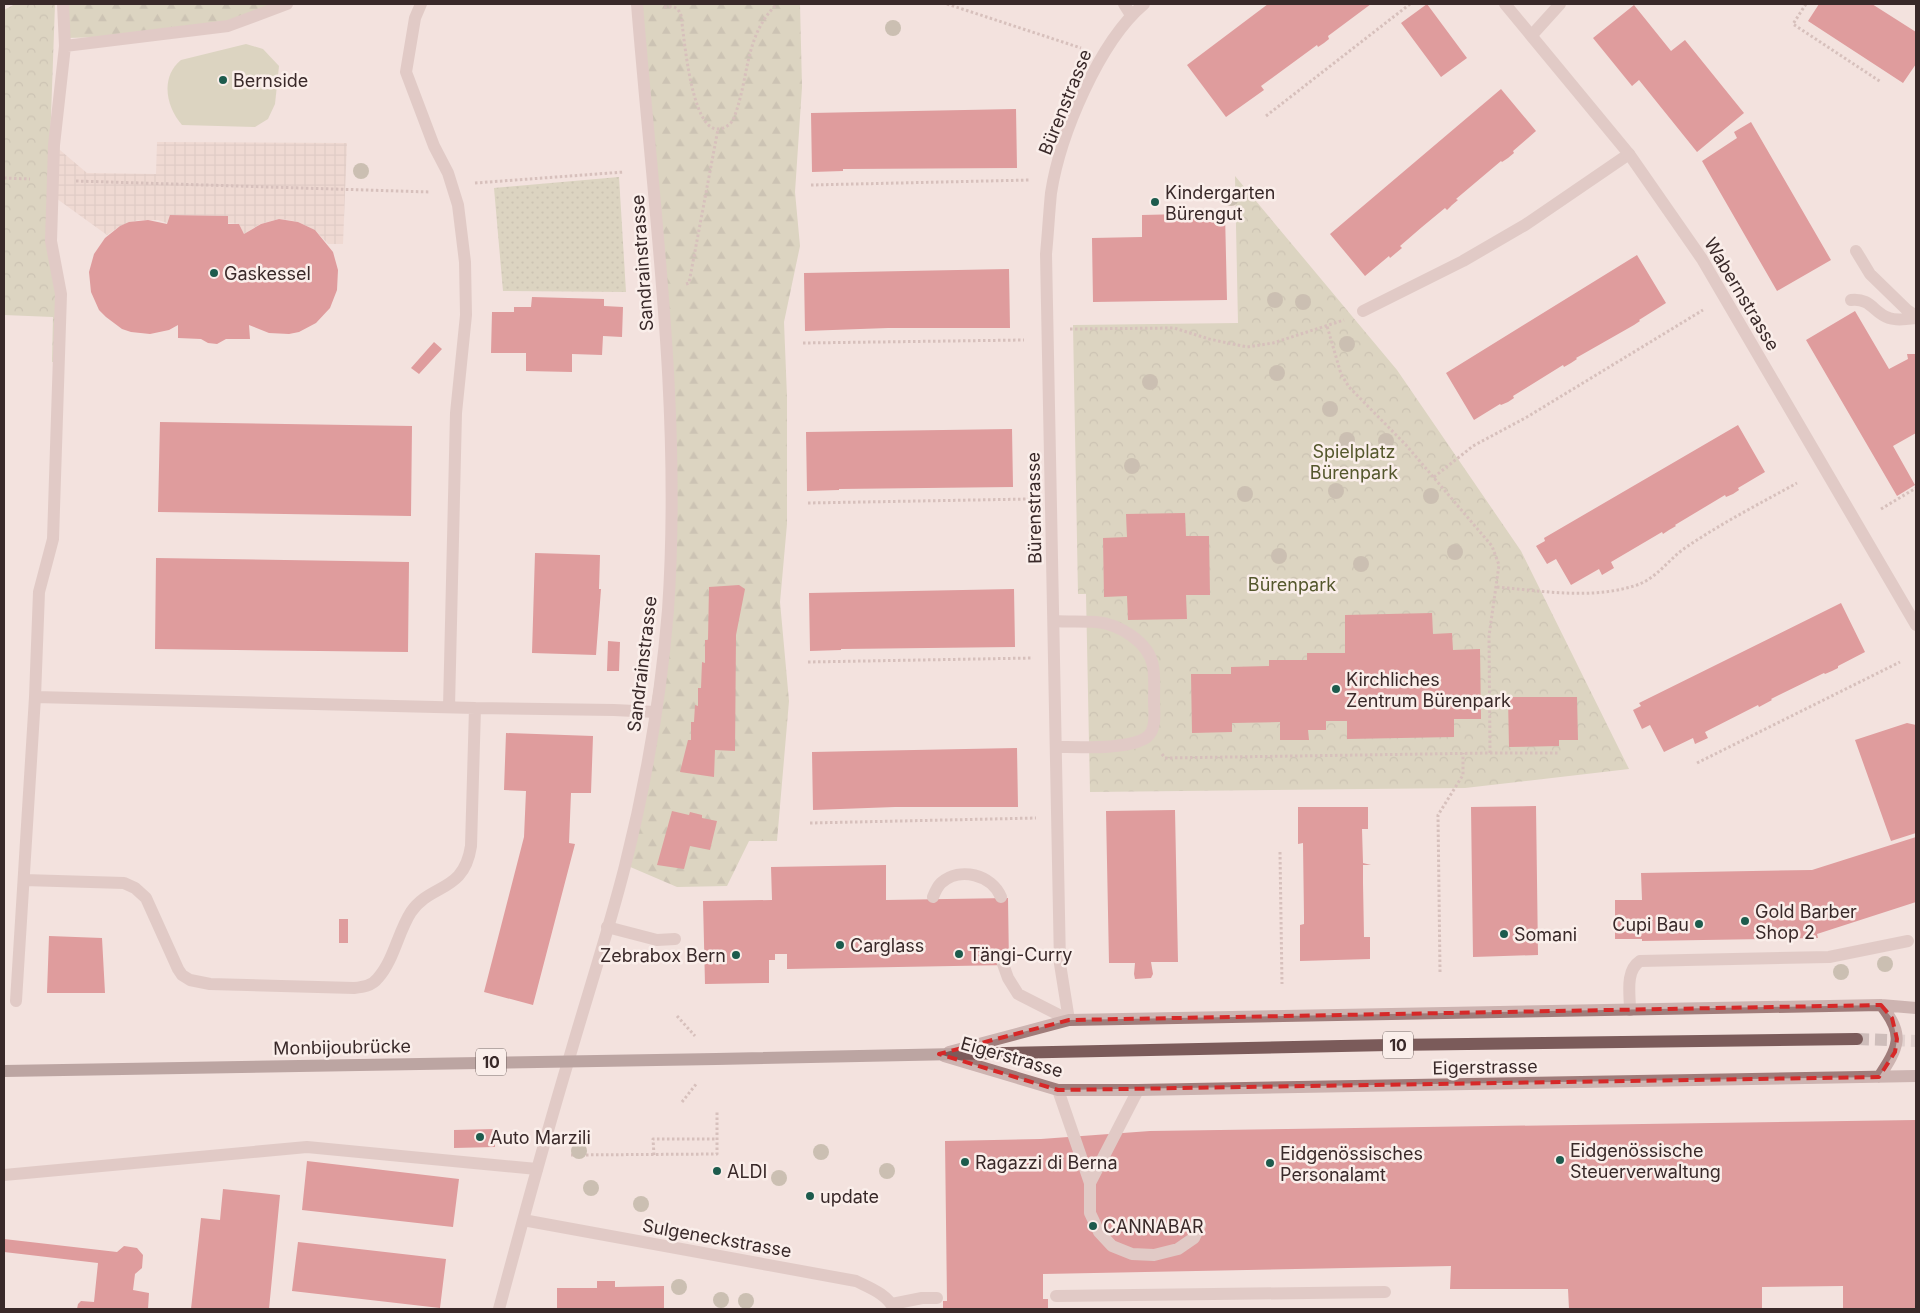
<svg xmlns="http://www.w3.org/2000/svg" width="1920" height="1313" viewBox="0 0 1920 1313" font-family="Inter,sans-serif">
	<defs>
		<pattern id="forest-firs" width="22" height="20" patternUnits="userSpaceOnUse" patternTransform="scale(1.25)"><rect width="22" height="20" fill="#c1c39d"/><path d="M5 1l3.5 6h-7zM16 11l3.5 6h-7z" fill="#9e9e80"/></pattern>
		<pattern id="park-crowns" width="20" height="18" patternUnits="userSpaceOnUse" patternTransform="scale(1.25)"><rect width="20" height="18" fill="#c1c39d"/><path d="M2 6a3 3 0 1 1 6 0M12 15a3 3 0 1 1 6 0" fill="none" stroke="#9e9e80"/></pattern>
		<pattern id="garden-dots" width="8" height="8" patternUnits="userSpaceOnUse" patternTransform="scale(1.25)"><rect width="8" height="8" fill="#c1c39d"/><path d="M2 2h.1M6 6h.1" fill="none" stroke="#9e9e80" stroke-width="1.8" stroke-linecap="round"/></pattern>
		<pattern id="plaza-grid" width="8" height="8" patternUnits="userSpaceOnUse" patternTransform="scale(1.25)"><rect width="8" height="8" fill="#ebcec4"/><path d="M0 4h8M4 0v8" fill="none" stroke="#cab1a8"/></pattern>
	</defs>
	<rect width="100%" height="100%" fill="#f3e2de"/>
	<path fill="#c1c39d" d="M246,44L263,49L279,66L275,104L268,119L255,127L182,125C166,107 160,77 181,60Z"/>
	<path fill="url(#forest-firs)" d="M68,4H279L227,23L131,36L67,38Z
		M639,4H800L802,87L795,192L800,246L784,322L787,397V524L780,602L789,701L777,841H749L727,886L677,887L628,866L675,543Z"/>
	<path fill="url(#park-crowns)" d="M15,4H55L49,172L58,288L56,362H52L53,317L4,315V10Z
		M1235,176L1397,370L1521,551L1629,769L1465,788L1090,792L1086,594H1078L1073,325L1238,323Z"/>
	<path fill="url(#garden-dots)" d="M619,177L626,292L503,291L494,188Z"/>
	<path fill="url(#plaza-grid)" d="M157,142L347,143L343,244H328L315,230L298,222L289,220L279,219L260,224L244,234L239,224L228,223V216L171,215L167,223L158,220H138L120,226L107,235L53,196L54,145L87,173L156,174Z"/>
	<path fill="#c8474e" d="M1268,4H1371L1328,36L1329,39L1324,43L1318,47L1317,45L1261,86L1264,90L1226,117L1187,65Z
		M1427,4L1467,58L1441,77L1401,23Z
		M1819,4H1872L1916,32V64L1903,83L1808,21Z
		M1634,5L1671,51L1685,40L1744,113L1697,152L1639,80L1632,86L1593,38Z
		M1501,89L1536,131L1513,151L1514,153L1508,158L1502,162L1501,161L1456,199L1458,200L1452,205L1447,210L1445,208L1422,227L1400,246L1402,248L1390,258L1389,256L1365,276L1330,234Z
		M1016,109L1017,168L843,169V171L812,172L811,113Z
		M1751,122L1831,260L1777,291L1702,161L1737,138L1734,132Z
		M1225,213L1227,300L1093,302L1092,238L1142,237V215Z
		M170,215L228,216V224H239L244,234L261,224L279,219L298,222L315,230L333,252L338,270L337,290L330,308L316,323L299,332L289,334L269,333L249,325L250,339H226L217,344L208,343L201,339L178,338V325L169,330L150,334L131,332L122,329L106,317L99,310L91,292L89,272L94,254L105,238L120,226L129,222L148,220L167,224Z
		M1637,255L1666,303L1639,320L1640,321L1634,325L1576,358L1577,359L1571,363L1564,367L1563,365L1513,396L1514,398L1508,402L1501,405L1500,404L1474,420L1446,373Z
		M1009,269L1010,328H888L805,331L804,273Z
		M532,297L604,299V306L623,307L622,337L603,336L602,355L572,354V372L526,371V353H491L492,312H514V307H531Z
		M1855,311L1889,369L1908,359L1907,354H1916V433L1893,446L1915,485L1897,496L1806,340Z
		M434,342L442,349L419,374L411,368Z
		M160,422L412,426L411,516L158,512Z
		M1738,425L1765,472L1738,488L1739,490L1733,494L1726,497L1725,495L1675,525L1676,526L1669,530L1663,534L1662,532L1611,562L1614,568L1602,575L1599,569L1571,585L1556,559L1547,564L1536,546L1545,541L1544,538Z
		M1012,429L1013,487L839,489V490L807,491L806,432Z
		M1185,513L1186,536H1209L1210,595H1186L1187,619L1128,620L1127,596L1104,597L1103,538L1127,537L1126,514Z
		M535,553L600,555L599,589H601L596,655L532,653Z
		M156,558L409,562L408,652L155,649Z
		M739,585L745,589L736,635L735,751L715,750L714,777L680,772L688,740H691V722H694L695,705L698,706V688H701L702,662L705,663V640H708L709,587Z
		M1014,589L1015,647L841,649V650L810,651L809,593Z
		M1841,603L1865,652L1838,666V668L1832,671L1825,674L1824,673L1771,699L1772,700L1759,707L1758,705L1705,732L1708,738L1695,744L1693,738L1664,752L1650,725L1642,729L1633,710L1641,706L1639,703Z
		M1432,613L1433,634L1452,633L1453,650L1480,649L1481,719H1454V737L1347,739V721H1326V730H1308L1309,740H1280V722L1232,723V732L1192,733L1191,674H1231V667L1269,666V660H1307V653H1345V615Z
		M608,641L620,642L619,671H607Z
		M1508,697H1577L1578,740H1559V746L1509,747Z
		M1907,723L1916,725V833L1891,841L1855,740Z
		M506,733L593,736L591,793H571L569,843L575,844L533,1005L484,992L524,837L526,791L504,790Z
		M1017,748L1018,807H895L813,810L812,752Z
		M1536,806L1538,955L1473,957L1471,807Z
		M1298,807H1368V829H1362L1363,863L1371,865H1363V883L1364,937H1370V959L1300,961V925L1304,924V917L1303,843L1298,844Z
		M1175,810L1178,962H1151L1153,974L1151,978L1135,979L1134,974L1135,963H1109L1106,811Z
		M672,811L689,815L690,812L702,815V818L717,821L710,850L690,846L684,869L657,865Z
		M1916,837V902L1817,934L1818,938L1642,941V939H1615V900H1642L1641,873L1812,870Z
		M886,865V900L1008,898L1009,965L787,969V954H775V960H769V983L705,984L703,901L772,900L771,867Z
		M339,919H348V943H339Z
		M49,936L102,938L105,993H47Z
		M1916,1120V1309H1843V1286L1762,1287V1309H1569L1568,1289H1450L1451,1266L1043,1274V1299H1048V1309H943V1301H947L945,1141L1041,1139L1150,1131Z
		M495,1129V1147L454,1148V1130Z
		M307,1161L459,1179L453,1227L302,1210Z
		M223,1189L280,1195L269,1309H191L201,1218L220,1220Z
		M4,1239L117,1252L124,1246L137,1248L143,1255L142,1268L135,1274L133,1290L149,1293L148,1309H77L78,1304L81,1301L94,1302L98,1263L4,1252Z
		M298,1242L446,1259L440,1308L292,1291Z
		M597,1281H615V1287L664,1286V1309H557V1288H597Z"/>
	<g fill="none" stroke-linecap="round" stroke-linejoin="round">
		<path stroke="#cebdba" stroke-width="12" stroke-dasharray="12 6" stroke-linecap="butt" d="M1857,1039L1916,1041"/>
		<path stroke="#b79893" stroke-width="3" stroke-dasharray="2.5 2.5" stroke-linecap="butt" d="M947,4L1081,48
			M1806,4L1793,24L1881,82
			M664,7C673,6 677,6 681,15C684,36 691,128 717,129C724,129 730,125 733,120C750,79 743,37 777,4
			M1266,116L1410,4
			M4,178L30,179
			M76,181L430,192
			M475,183L624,172
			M811,185L1030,180
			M686,284L689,283L718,129
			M1070,329L1174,328L1209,339L1247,347L1273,343L1344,320
			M803,343L1024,340
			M1434,477L1473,446L1527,417L1703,310
			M808,503L1029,499
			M1881,509L1916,488
			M1497,587C1544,591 1591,600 1637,585C1657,578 1668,560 1685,548C1720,524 1759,504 1797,483
			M808,662L1033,658
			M1490,753H1558
			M1162,754L1165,758L1490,753L1489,636L1499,565L1492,546L1406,445L1349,387L1341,374L1327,326
			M1697,763L1900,662
			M810,823L1036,818
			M1280,852L1282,984
			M1440,972L1438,815L1463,775V753
			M677,1016L695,1036
			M682,1102L697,1083
			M571,1155L717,1154V1110
			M654,1155L653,1139H717"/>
		<path stroke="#ccaea9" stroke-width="12" d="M421,4L415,18L406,72L434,146L448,173L458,205L465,262L466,315L456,413L449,707
			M65,46L228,26L287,4
			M1856,251L1870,274L1907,310L1916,316
			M1851,300C1872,298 1873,313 1889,318C1897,321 1908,319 1916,318
			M1363,311L1463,261L1525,225L1629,154
			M1054,621C1068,622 1082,621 1096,622C1119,624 1149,642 1153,666C1155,677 1154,690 1154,701C1154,712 1157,729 1147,737C1130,750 1077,747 1056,747
			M35,697L475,708L614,710L655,712
			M24,880L124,883L135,888L146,898L178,969L182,975L190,980L210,984L354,988C363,987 372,986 378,978C394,960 398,932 411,912C431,883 464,893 471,846L475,708
			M933,897C935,892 937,887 941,883C960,866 992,875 1001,897
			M607,927L657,940L675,939
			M1003,964L1008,978L1018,994L1069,1020
			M16,1001L35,697L39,592L53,539L61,294L51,241L54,145L65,46L63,4
			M1630,1010C1630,994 1625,971 1640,961L1829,957L1908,941
			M1058,1090L1090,1183V1213L1099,1232L1112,1246L1132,1254L1154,1255L1178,1249L1194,1238L1200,1225
			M4,1175L307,1147L537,1169
			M1090,1183L1138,1090
			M1056,1296L1385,1292
			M892,1304L922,1298H937"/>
		<path stroke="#ccaea9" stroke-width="12" d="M1124,4L1131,15
			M1505,4L1629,154L1702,259L1916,625
			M1532,35L1560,4
			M1069,1020L1060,964L1046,254C1048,234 1049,213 1051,193C1060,135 1099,42 1144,4
			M523,1220L856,1281C870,1288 887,1294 894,1309
			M499,1309C522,1223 545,1138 571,1052C589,990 609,929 625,866C646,783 661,696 668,610C682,408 653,205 637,4"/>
		<path stroke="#9f7c7a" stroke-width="12" d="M949,1052L1069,1020L1881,1005L1916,1008
			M944,1056L1058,1090H1138L1916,1076
			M1879,1077C1898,1048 1906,1035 1881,1005"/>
		<path stroke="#7b5b5a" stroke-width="12" d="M4,1071L716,1059L1389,1045L1857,1039"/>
	</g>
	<g fill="#9c967c">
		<circle cx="893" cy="28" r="8"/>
		<circle cx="361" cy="171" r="8"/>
		<circle cx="1231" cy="198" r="8"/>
		<circle cx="1275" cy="300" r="8"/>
		<circle cx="1303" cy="302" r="8"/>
		<circle cx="1347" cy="344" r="8"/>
		<circle cx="1277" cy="373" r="8"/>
		<circle cx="1150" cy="382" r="8"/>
		<circle cx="1330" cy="409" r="8"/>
		<circle cx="1347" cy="440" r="8"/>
		<circle cx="1386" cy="441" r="8"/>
		<circle cx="1132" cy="466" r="8"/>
		<circle cx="1336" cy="491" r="8"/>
		<circle cx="1245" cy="494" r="8"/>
		<circle cx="1431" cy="496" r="8"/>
		<circle cx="1455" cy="552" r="8"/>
		<circle cx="1279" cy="556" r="8"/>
		<circle cx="1361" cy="564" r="8"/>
		<circle cx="1885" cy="964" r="8"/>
		<circle cx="1841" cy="972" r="8"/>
		<circle cx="579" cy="1151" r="8"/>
		<circle cx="821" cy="1152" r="8"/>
		<circle cx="887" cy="1171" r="8"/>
		<circle cx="779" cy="1178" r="8"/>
		<circle cx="591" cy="1188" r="8"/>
		<circle cx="641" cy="1204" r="8"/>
		<circle cx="679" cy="1287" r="8"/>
		<circle cx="721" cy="1300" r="8"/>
		<circle cx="746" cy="1301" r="8"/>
	</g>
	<path d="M0 0H1920V1313H0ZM1881,1005L1892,1018L1897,1039L1895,1052L1879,1077L1058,1090L939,1054L1069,1020Z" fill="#f3e2de" fill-opacity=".55" fill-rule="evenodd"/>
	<path fill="none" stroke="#d62828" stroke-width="4" stroke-dasharray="10 6" stroke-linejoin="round" d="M1881,1005L1892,1018L1897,1039L1895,1052L1879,1077L1058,1090L939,1054L1069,1020Z"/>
	<g fill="#1d5b4d" stroke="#faeeea" stroke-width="2">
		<circle cx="223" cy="80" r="5"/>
		<circle cx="1155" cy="202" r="5"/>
		<circle cx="214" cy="273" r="5"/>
		<circle cx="1336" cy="689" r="5"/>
		<circle cx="1745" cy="921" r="5"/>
		<circle cx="1699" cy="924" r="5"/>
		<circle cx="1504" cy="934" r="5"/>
		<circle cx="840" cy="945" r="5"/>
		<circle cx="959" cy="954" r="5"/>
		<circle cx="736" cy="955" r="5"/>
		<circle cx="480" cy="1137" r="5"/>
		<circle cx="1560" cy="1160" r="5"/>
		<circle cx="965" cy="1162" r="5"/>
		<circle cx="1270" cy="1163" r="5"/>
		<circle cx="717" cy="1171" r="5"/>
		<circle cx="810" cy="1196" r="5"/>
		<circle cx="1093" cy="1226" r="5"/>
	</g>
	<g text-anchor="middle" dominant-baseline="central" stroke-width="5" stroke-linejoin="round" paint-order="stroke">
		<g fill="#faeeea" stroke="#736463" stroke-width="1">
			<rect x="1383" y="1031.5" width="30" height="27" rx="4"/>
			<rect x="476" y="1048.5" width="30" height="27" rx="4"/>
		</g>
		<g font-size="16" font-weight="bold" fill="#392929">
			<text x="1398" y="1045">10</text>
			<text x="491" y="1062">10</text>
		</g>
		<g font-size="18" fill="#392929" stroke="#faeeea" text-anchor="start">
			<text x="233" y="80">Bernside</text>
			<text x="1165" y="192">Kindergarten<tspan x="1165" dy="21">Bürengut</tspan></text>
			<text x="224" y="273">Gaskessel</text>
			<text x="1346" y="679">Kirchliches<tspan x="1346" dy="21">Zentrum Bürenpark</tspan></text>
			<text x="1755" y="911">Gold Barber<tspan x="1755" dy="21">Shop 2</tspan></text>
			<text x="1689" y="924" text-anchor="end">Cupi Bau</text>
			<text x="1514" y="934">Somani</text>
			<text x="850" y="945">Carglass</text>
			<text x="969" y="954">Tängi-Curry</text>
			<text x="726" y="955" text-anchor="end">Zebrabox Bern</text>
			<text x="490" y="1137">Auto Marzili</text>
			<text x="1570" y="1150">Eidgenössische<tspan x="1570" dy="21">Steuerverwaltung</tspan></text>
			<text x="1280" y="1153">Eidgenössisches<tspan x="1280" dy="21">Personalamt</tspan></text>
			<text x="975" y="1162">Ragazzi di Berna</text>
			<text x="727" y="1171">ALDI</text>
			<text x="820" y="1196">update</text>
			<text x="1103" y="1226">CANNABAR</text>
		</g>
		<g font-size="18" fill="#392929" stroke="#faeeea">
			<text transform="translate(1065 102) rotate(-68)">Bürenstrasse</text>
			<text transform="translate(642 263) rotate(-94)">Sandrainstrasse</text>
			<text transform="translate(1742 294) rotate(59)">Wabernstrasse</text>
			<text transform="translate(1034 508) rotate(-91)">Bürenstrasse</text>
			<text transform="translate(642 664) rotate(-83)">Sandrainstrasse</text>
			<text transform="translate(342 1047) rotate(-1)">Monbijoubrücke</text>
			<text transform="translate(1012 1057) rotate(16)">Eigerstrasse</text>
			<text transform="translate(1485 1067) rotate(-1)">Eigerstrasse</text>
			<text transform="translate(717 1238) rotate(10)">Sulgeneckstrasse</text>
		</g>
		<g font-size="18" fill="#54572c" stroke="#faeeea">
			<text x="1354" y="451">Spielplatz<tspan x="1354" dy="21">Bürenpark</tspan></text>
			<text x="1292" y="584">Bürenpark</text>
		</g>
	</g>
	<rect width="1920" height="1313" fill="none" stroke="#392929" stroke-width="10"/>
</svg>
